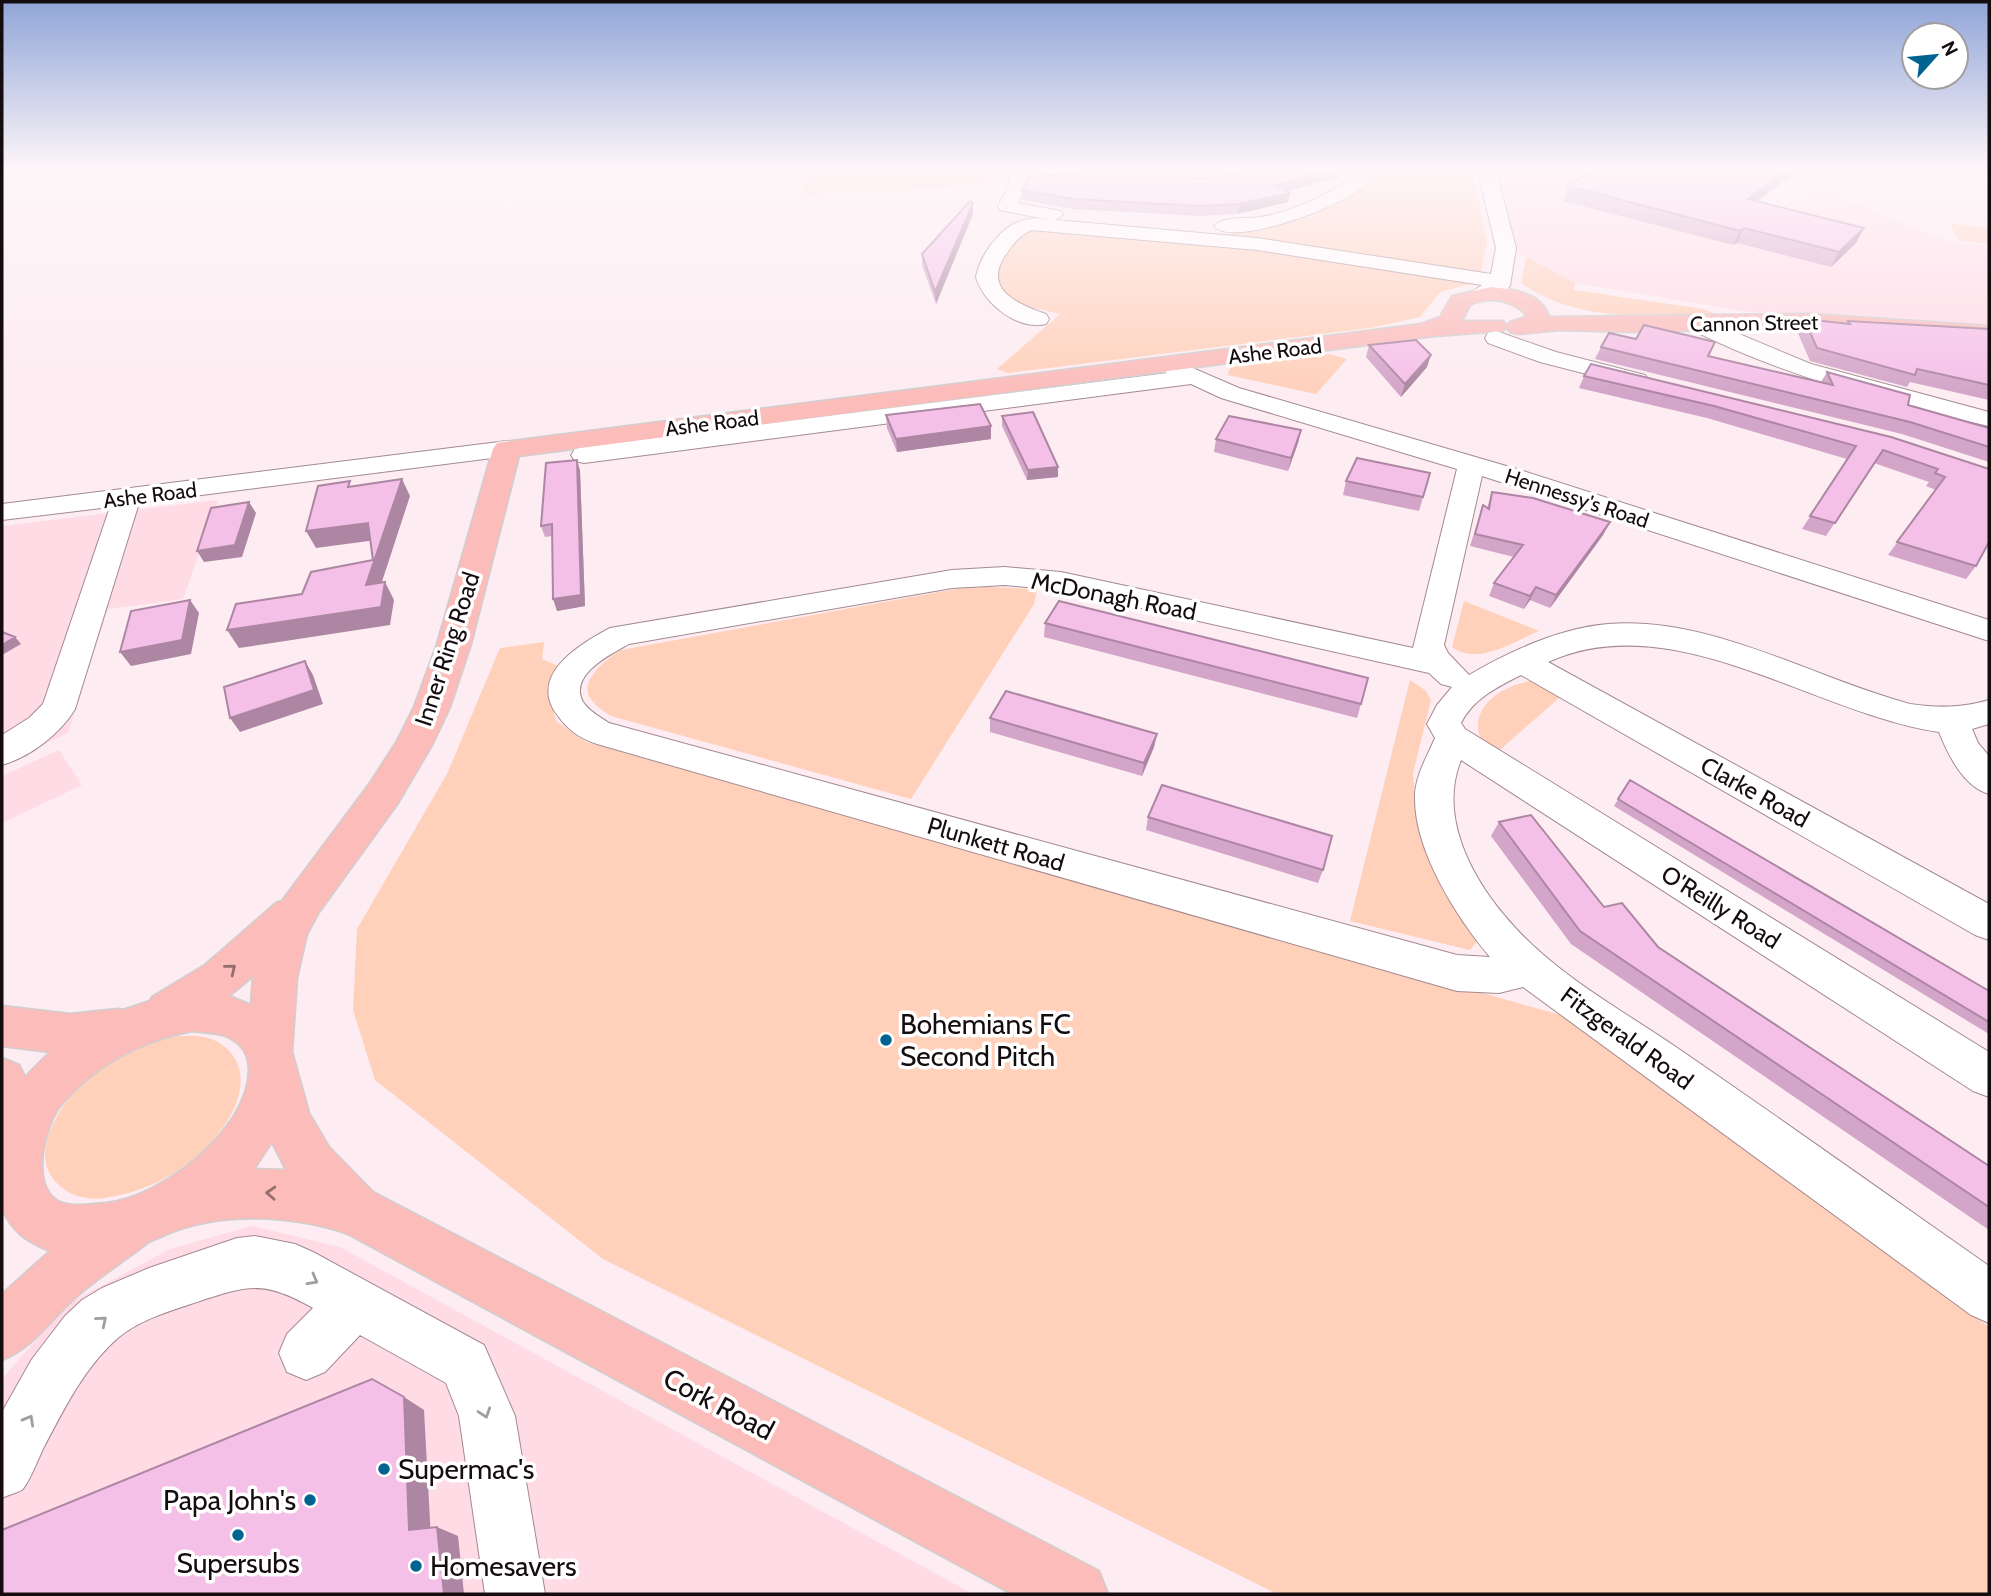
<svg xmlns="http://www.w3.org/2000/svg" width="1991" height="1596" viewBox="0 0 1991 1596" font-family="Cabin,sans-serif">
	<rect width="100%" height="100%" fill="#fdecf1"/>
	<path fill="#ffdbe5" d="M1498,171H1624L1791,213L1816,188L1950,242L1989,246V327L1750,312L1575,283L1518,253Z
		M1751,171H1838L1804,186Z
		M218,500L183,599L108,609L68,733L2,764V526Z
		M59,750L82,785L2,823V776Z
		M252,1226L340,1247L973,1594H2V1379L66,1305L170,1249Z"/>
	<path fill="#ffd0ba" d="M801,171H982L988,185L803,195Z
		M1365,171H1472L1487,240L1481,272L1471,284L1440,292L1420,317L1370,328L1008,373L997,369L1060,314L1035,308L1019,309L997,289L993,263L1025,230L1041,226L1194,240L1259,228L1369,182Z
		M1949,223L1989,228V244L1959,241Z
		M1526,257L1575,283L1574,290L1704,309L1716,314C1651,316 1576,323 1521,283Z
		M1330,354L1347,359L1316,394L1227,375L1231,367Z
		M987,587L1037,589L1034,604L911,799L611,716C605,712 598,708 593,702C575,683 606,659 621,650L956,589Z
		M1464,601L1539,631C1513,642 1478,666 1452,647Z
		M544,642L542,659L561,667L549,692L556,721L586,742L1564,1016L1989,1327V1594H1277L603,1259L375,1080L353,1010L357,929L447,774L500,648Z
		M1410,680L1426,691L1431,700L1413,773L1416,812L1479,939L1470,950L1350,921Z
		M1531,681L1548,683L1567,691L1493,756C1457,720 1492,687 1531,681Z
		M178,1036C186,1036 196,1035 204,1037C215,1039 224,1045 231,1053C259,1088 220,1139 191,1161C166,1181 137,1193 105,1198C89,1200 72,1197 60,1186C24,1155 61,1103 88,1078C114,1055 145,1043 178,1036Z"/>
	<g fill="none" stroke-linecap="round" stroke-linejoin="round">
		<g stroke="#a38a91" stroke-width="2">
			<path id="minor" d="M1083,171H1182L1173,176L1089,180L1080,175Z
				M1220,171H1259L1250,176L1185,187L1176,182L1179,178Z
				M1346,171H1364L1370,178L1369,182C1353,203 1232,249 1214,226C1223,216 1248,219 1261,217C1294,211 1323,196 1352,179Z
				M1478,171H1496L1516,248L1510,286C1502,296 1484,301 1472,299L1469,294L1482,285L1257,250L1031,230C1021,235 1013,243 1007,253C981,288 1016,304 1046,314L1049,319L1046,324C1018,331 983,303 976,277C980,254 1004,221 1029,219C1036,218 1044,219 1051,220L1000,210L998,206L1009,186V178L1018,173L1027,178V186L1018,203L1061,211L1063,215L1055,220L1257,238L1491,274L1496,248Z
				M1696,316L1811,364L1989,412V426C1886,403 1783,376 1688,328L1685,323L1688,318Z
				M1496,331L1556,352L1645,375L1649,380L1645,385L1637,387L1540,362L1488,343L1485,338L1488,333Z
				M1167,357L1239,388L1520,470L1989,620V641L1482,476L1444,645L1448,653L1469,675C1510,651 1560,628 1608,624C1711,616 1813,678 1910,704C1939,708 1961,708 1989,700V724L1972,729L1978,743L1989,756V794C1964,787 1948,755 1939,732C1812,713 1674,605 1548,662L1989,904V940L1975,935L1521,675C1497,687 1473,699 1461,723L1465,729L1989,1052V1097L1973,1091L1461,760C1439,814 1469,873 1504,915C1550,971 1617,1007 1676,1047C1781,1119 1885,1193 1989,1266V1323L1971,1315L1523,987L1499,993L1457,991L597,744C581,739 568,730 558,716C527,676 578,645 610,628L952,570L1005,567L1061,572L1413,648L1457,469L1221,398L1191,384L584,463L575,461L571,455L575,449L584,447L1167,373L1155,364L1159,359ZM1005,585L1061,590L1429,673L1441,684L1452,687L1437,705L1427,724L1435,738C1427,757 1414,778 1415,799C1415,852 1457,918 1490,957L1457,955L609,723C600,717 589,711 583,702C568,675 611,654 629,644L952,588Z
				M507,441L516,443L520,449L516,455L139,503L75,709C60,734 30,757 2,765V735L29,718L43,704L110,507L2,520V504Z
				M255,1236L295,1244L313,1252L484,1345L515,1416L545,1594H485L459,1416L446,1383L360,1335L325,1372L306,1380L287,1372L279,1353L287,1334L313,1308C263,1280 249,1285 197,1302C170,1311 141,1319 119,1337C85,1366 64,1409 44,1447C39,1457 29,1483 22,1490C17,1493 7,1495 2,1498V1412L32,1359L65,1316L82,1300L102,1288L149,1268L237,1238Z"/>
		</g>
		<g stroke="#d0cecf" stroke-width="3">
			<path id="major" d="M1491,287C1513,289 1542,293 1549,317L1810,314L1989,326V340L1810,328L1633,332L1560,330L1518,334L1510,332L1506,327L1510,322L1526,317L1524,312C1509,300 1488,296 1470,305L1462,321H1503L1507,326L1503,331L1435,336L519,456L471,644L450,707L432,745L398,803L319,912L307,934L297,978L292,1052L309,1113L329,1147L373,1192L1099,1571L1108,1594H1012L348,1234C293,1215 220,1211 165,1235C160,1238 150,1240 146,1244C123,1262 96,1279 74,1299C50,1320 33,1348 2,1360V1294L50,1251C26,1241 12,1232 2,1208V1058L19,1065L25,1077L50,1052L2,1046V1006L70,1014L118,1009L123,1010L150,1001L152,997L205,965L276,903L282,901L370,783L397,741L414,707L437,644L493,449L497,443L1421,324L1440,317L1452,296ZM253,976L251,1005L229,996ZM192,1031C205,1033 222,1032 233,1040C245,1047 249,1058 249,1071C247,1131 162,1197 106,1203C92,1204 71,1208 58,1201C30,1185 44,1126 61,1105C95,1065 141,1041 192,1031ZM272,1142L286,1170L254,1169Z"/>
		</g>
		<use href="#minor" fill="#fff" fill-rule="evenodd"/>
		<use href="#major" fill="#fbbcba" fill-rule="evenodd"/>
	</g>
	<path fill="#d3a5c8" d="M1183,171H1224L1186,173H1183Z
		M1248,171H1340L1339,177L1287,191L1288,202L1237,214L1199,216L1072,209L1022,200V190L1141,176L1207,178L1240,173Z
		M1968,171H1989V174Z
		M1568,186L1757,201L1864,228L1856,243L1831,267L1737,243L1733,245L1563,201Z
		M973,214L936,304L922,265V254Z
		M1804,319L1846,323L1848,321L1989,329V400L1910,382L1907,387L1810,361L1797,331Z
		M1369,345L1427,367L1401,397L1366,357Z
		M1601,347L1708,356L1821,382L1827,372L1908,405L1989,428V462L1902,434L1595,359Z
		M1584,376L1989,469L1976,566L1966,579L1888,555L1936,490L1926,486L1929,482L1874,463L1826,536L1802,529L1847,459L1707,418L1579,388Z
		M886,415L991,426V439L897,452L887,428Z
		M1002,416L1058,467V477L1027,480L1002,426Z
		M1301,430L1298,443L1288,471L1214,452L1216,439Z
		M577,460L580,471L585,606L557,611L552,536L545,537L541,526Z
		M1346,481L1423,497L1419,511L1343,495Z
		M1492,492L1610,522L1603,535L1550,608L1530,600L1524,609L1489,596L1494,583L1514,557L1470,546L1483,505L1487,508Z
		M1045,623L1361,704L1357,718L1044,637Z
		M990,718L1157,734L1154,747L1142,776L990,732Z
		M1630,780L1989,991V1034L1614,806Z
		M1148,817L1323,870L1318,883L1146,830Z
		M1499,822L1604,907L1658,947L1989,1166V1230L1571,944L1491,836Z"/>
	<path fill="#ac86a2" d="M1328,171H1340L1339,177L1273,195L1275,185Z
		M1786,171H1797L1741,214L1748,199Z
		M1290,193L1288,202L1237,214L1239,204Z
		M973,203V214L936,304L935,292Z
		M1744,228L1737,243L1733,245L1740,231Z
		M1864,228L1856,243L1831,267L1839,252Z
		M1431,355L1427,367L1401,397L1405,384Z
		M991,426V439L897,452L896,439Z
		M1301,430L1298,443L1288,471L1291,458Z
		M577,460L580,471L585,606L557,611L553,599Z
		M1058,467V477L1027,480L1028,470Z
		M402,479L410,496L375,603L366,585Z
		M249,502L256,513L242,557L204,562L197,551Z
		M1610,522L1603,535L1550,608L1556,595Z
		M368,523L376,540L316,548L306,531Z
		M385,582L394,600L390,625L239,648L227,630Z
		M1536,587L1530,600L1524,609L1530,596Z
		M190,600L199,613L191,654L131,666L120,652Z
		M15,637L21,644L2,655V645Z
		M305,661L313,675L323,704L240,732L230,718Z
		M1157,734L1154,747L1142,776L1144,763Z
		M404,1397L424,1410L431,1539L409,1530Z
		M437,1527L458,1536L464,1594H444Z"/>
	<path fill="#f5c0e8" stroke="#ac86a2" stroke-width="2" d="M1138,171L1141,176L1148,177L1207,178L1240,173L1248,171H1328L1275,185L1290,193L1239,204L1200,206L1073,199L1022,190L1029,176Z
		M1593,171H1786L1748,199L1864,228L1839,252L1744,228L1740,231L1568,186Z
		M970,201L973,203L935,292L922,254Z
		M1804,319L1850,324L1848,321L1989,329V385L1917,369L1915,375L1817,348Z
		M1644,325L1715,342L1708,356L1833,385L1827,372L1910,395L1908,405L1989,428V447L1910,422L1601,347L1609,333L1636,339Z
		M1416,340L1431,355L1405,384L1369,345Z
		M1591,364L1891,437L1989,469V542L1976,566L1897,542L1945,477L1935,473L1938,469L1883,450L1835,523L1810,516L1856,446L1714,406L1584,376Z
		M980,404L991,426L896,439L886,415Z
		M1033,412L1058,467L1028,470L1002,416Z
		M1229,416L1301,430L1291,458L1216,439Z
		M1357,458L1430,473L1423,497L1346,481Z
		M577,460L581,595L553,599L552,524L541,526L546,463Z
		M402,479L366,585L385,582L381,607L227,630L236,604L302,594L311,572L373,560L368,523L306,531L318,486L350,481L348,487Z
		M1492,492L1533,498L1610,522L1556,595L1536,587L1530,596L1494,583L1523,545L1475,534L1483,505L1489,509Z
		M249,502L235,545L197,551L211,508Z
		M190,600L182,640L120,652L131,611Z
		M1059,601L1368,678L1361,704L1045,623Z
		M2,632L15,637L2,645Z
		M305,661L314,690L230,718L224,687Z
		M1006,691L1157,734L1144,763L990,718Z
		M1630,780L1989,991V1022L1618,799Z
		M1162,785L1332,836L1323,870L1148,817Z
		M1531,815L1604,907L1622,903L1658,947L1989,1166V1207L1580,931L1499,822Z
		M372,1379L404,1397L409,1530L437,1527L444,1594H2V1530Z"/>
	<defs><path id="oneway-chevron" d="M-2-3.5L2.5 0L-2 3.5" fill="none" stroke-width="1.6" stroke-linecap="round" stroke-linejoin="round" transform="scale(1.75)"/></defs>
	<g stroke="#946d6d">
		<use href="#oneway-chevron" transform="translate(231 969) rotate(-39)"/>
		<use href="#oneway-chevron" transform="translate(271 1193) rotate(-177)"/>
	</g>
	<g stroke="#a19e9f">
		<use href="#oneway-chevron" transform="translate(313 1280) rotate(29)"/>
		<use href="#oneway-chevron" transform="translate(102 1321) rotate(-40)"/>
		<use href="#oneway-chevron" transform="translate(485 1413) rotate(72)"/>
		<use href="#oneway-chevron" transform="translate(29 1420) rotate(-61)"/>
	</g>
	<linearGradient id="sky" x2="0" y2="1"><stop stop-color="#90a5d8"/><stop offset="0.43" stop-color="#fef6f9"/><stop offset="1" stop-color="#fef6f9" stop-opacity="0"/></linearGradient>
	<rect width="1991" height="394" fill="url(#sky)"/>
	<g fill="#006392" stroke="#fff" stroke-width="2.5">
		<circle cx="886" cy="1040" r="7"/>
		<circle cx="384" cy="1469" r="7"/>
		<circle cx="310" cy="1500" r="7"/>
		<circle cx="238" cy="1535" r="7"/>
		<circle cx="416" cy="1566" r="7"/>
	</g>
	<g text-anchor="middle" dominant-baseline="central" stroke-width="7" stroke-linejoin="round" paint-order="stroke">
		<g font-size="21" fill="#150c0f" stroke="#fff">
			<text transform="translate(1754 323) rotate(-1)">Cannon Street</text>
			<text transform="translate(1275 351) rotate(-7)">Ashe Road</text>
			<text transform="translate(712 423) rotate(-7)">Ashe Road</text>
			<text transform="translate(150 495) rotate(-7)">Ashe Road</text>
			<text transform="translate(1577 498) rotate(18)">Hennessy's Road</text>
		</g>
		<g font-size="24" fill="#150c0f" stroke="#fff">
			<text transform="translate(1114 596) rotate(11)">McDonagh Road</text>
			<text transform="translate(447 649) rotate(-72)">Inner Ring Road</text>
			<text transform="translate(1755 792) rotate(29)">Clarke Road</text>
			<text transform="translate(996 844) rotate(16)">Plunkett Road</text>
			<text transform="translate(1721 907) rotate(32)">O'Reilly Road</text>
			<text transform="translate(1627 1038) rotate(36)">Fitzgerald Road</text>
		</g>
		<g font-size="28" fill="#150c0f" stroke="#fff" text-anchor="start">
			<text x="900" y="1024">Bohemians FC<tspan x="900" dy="32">Second Pitch</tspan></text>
			<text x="398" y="1469">Supermac's</text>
			<text x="296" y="1500" text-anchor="end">Papa John's</text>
			<text x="238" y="1563" text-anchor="middle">Supersubs</text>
			<text x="430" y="1566">Homesavers</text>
		</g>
		<g font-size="28" fill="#150c0f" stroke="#fff">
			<text transform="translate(719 1404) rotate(28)">Cork Road</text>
		</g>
	</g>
	<rect width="1991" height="1596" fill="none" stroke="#150c0f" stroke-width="7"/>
	<g transform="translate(1935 56) rotate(63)"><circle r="33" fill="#ffffff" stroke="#a19e9f" stroke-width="2"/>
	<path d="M0-5L12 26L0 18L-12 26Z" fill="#006392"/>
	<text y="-10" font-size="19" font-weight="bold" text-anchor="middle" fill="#150c0f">N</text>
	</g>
</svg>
